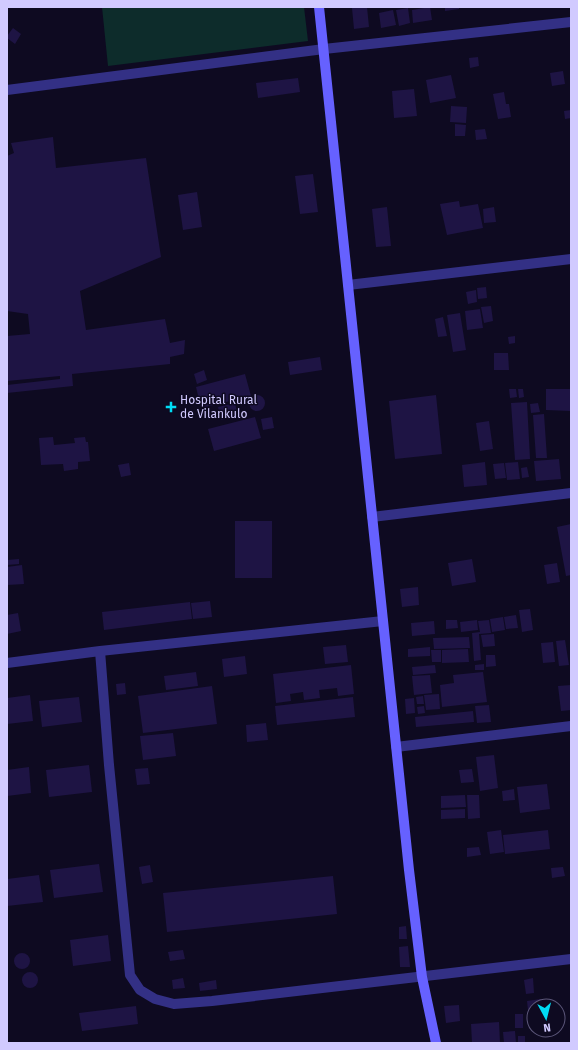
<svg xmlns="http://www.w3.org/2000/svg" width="578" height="1050" viewBox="0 0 578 1050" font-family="'Fira Sans',sans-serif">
	<rect width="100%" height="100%" fill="#0e0a21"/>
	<path fill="#0d2c2b" d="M102,7H304L308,41L108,66Z"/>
	<path fill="#1e1444" d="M357,7H367L369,27L354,29L352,8Z
		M430,7L432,20L413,23L412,10Z
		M445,7H459V9L445,11Z
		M408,8L410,23L399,26L396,10Z
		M393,10L396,25L381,28L379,13Z
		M13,28L21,34L15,44L7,38V36Z
		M478,57L479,66L470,68L469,58Z
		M563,71L565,84L552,86L550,73Z
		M451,75L456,98L430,103L426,80Z
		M298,78L300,92L258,98L256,83Z
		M414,89L417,116L394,118L392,91Z
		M504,92L506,104H509L511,117L498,119L493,94Z
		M451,106L467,107L466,123L450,122Z
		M571,110V118L565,119L564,111Z
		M455,124L466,125L465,136H455Z
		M485,129L487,139L476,140L475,130Z
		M53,137L56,168L146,158L161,257L80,291L86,330L165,319L170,343L185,340L184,354L170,357V364L72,374L73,386L7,393V385L60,379V376L7,381V336L30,334L28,314L7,311V156L14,153L11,143Z
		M313,174L318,212L300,214L295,176Z
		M197,192L202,227L183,230L178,195Z
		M459,201L460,207L478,204L483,228L447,235L440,204Z
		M387,207L391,246L376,247L372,209Z
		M494,207L496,222L484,223L483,209Z
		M486,287L487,298L478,299L477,288Z
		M476,290L477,302L468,304L466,292Z
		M491,306L493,321L484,323L481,307Z
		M480,309L483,328L467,330L465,311Z
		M460,313L466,350L453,352L447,315Z
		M443,317L447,336L438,337L435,319Z
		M515,336V343L509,344L508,337Z
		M494,353H508L509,370H494Z
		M320,357L322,370L290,375L288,362Z
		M204,370L207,380L197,384L194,374Z
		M245,374L251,396L201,408L196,387Z
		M509,389H516L517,397L510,398Z
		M518,389H523L524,397L519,398Z
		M546,389H571V411L546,410Z
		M436,395L442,454L395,459L389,401Z
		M249 403a8 8 0 1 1 16 0a8 8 0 1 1-16 0Z
		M527,402L530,459L515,460L511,403Z
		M235,403L238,416L221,420L218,407Z
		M538,403L540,412L531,413L530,404Z
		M544,414L547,458H536L533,415Z
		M255,417L261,438L214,451L208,429Z
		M272,417L274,428L263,430L261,419Z
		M489,421L493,449L480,451L476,423Z
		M53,437L54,445L75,443L74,438L85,437L86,442H88L90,461L78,462V469L64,471L63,464L41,465L39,438Z
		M559,459L561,479L536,481L534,461Z
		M485,462L487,485L464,487L462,465Z
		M518,462L520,479L507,480L505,463Z
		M129,463L131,475L121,477L118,465Z
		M504,463L506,478L495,479L493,464Z
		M527,467L529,477L522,478L521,468Z
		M235,521H272V578H235Z
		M571,524V575L566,576L557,527Z
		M19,559V564L7,565V560Z
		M472,559L476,582L452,586L448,563Z
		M557,563L560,582L547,584L544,565Z
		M22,565L24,584L7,585V567Z
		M418,587L419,605L402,607L400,589Z
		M210,601L212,617L193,619L191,603Z
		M190,602L192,619L104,630L102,612Z
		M530,609L533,630L522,632L519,610Z
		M18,613L21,631L7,634V615Z
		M516,615L518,628L506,629L504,617Z
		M503,617L505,630L492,632L490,619Z
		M446,620H457L458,628L446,629Z
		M477,620L478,630L461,632L460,622Z
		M489,620L491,633L479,634L481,660L474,661L472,633L480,632L478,621Z
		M434,621L435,634L412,636L411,623Z
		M494,634L495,646L483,647L481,635Z
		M469,637L470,648L434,649L433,638Z
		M565,640L569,665L559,666L556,641Z
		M553,642L555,662L543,663L541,643Z
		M346,645L348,662L325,664L323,647Z
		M430,647V656L408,657V649Z
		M468,649L469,662L442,663V650Z
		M431,650H441V662H432Z
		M486,655H495L496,666L486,667Z
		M245,656L247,674L224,677L222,659Z
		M484,664V670H475V665Z
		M351,665L354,694L338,696L337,688L319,690L320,698L304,700L303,692L290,694L291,701L276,703L273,674Z
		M435,665L436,673L413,675L412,667Z
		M196,672L198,686L166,690L164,676Z
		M483,672L487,702L442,707L440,685L454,683L453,675Z
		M430,675L432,693L414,695L412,676Z
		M125,683L126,694L117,695L116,684Z
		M571,685V710L561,711L558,686Z
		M212,686L217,724L143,733L138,696Z
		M439,694L440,709L426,710L424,695Z
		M30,695L33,721L7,724V698Z
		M423,696L424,704H417L416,697Z
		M79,697L82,722L42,727L39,701Z
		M353,697L355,717L277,725L275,706Z
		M414,698L415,713L406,714L405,699Z
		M489,705L491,722L477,723L475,706Z
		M424,706L425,713L418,714L417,707Z
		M473,711L474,722L416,727L415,717Z
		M266,723L268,740L247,742L246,725Z
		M173,733L176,756L143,760L140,736Z
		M494,755L498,788L480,791L476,757Z
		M89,765L92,792L49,797L46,770Z
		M29,767L31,793L7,796V770Z
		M148,768L150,784L137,785L135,769Z
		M472,769L474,782L461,783L459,770Z
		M547,784L550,809L520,813L517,787Z
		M514,789L515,800L503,801L502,791Z
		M465,795L466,807L441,808V796Z
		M467,795H479L480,818L468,819Z
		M465,809V818L441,819V810Z
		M501,830L504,852L490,854L487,832Z
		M548,830L550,849L505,854L503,835Z
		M479,847L481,855L467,857V848Z
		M99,864L103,892L54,898L50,870Z
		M150,865L153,882L142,884L139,867Z
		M563,867L565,876L552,878L551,868Z
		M39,875L43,902L7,906V879Z
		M333,876L337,914L167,932L163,893Z
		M406,926L407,939H399V927Z
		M108,935L111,961L73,966L70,940Z
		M408,946L410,967H400L399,947Z
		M183,950L185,959L170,961L168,952Z
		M14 961a8 8 0 1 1 16 0a8 8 0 1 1-16 0Z
		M22 980a8 8 0 1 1 16 0a8 8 0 1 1-16 0Z
		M183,978L185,988L173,989L172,980Z
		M533,978L534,993L526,994L524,980Z
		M216,980L217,989L200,991L199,983Z
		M541,999L542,1006H534V1019H529L527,1001Z
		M459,1005L460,1021L446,1023L444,1006Z
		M136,1006L138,1024L82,1031L79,1013Z
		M515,1014H523V1028H515Z
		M499,1022L500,1043H472L471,1024Z
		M515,1031L516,1043H504L503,1032Z
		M518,1036H525V1042L518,1043Z"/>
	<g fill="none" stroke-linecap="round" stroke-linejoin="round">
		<path stroke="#333085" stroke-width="10" d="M7,90L324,49L571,22
			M348,285L571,259
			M372,517L571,493
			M100,651L109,765L130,975L140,990L155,999L174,1004L212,1001L571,959
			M7,663L100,651L383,621
			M396,747L571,726"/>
		<path stroke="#6661ff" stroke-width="10" d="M319,7L409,870L422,977L436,1043"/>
	</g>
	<path fill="#00dcf5" stroke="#0e0a21" stroke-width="1.5" d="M169 401h4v4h4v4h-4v4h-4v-4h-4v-4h4z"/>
	<g text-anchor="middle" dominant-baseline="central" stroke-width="3" stroke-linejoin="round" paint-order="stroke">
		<g font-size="12" fill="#d1caff" stroke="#0e0a21" text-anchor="start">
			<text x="180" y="400">Hospital Rural<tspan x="180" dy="14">de Vilankulo</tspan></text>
		</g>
	</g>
	<rect width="578" height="1050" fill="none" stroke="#d1caff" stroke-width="16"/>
	<g transform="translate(546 1018) rotate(173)"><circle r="19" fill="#0e0a21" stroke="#5c577a"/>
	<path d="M0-3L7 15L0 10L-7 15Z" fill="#00dcf5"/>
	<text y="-6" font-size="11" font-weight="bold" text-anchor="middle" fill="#d1caff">N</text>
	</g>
</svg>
